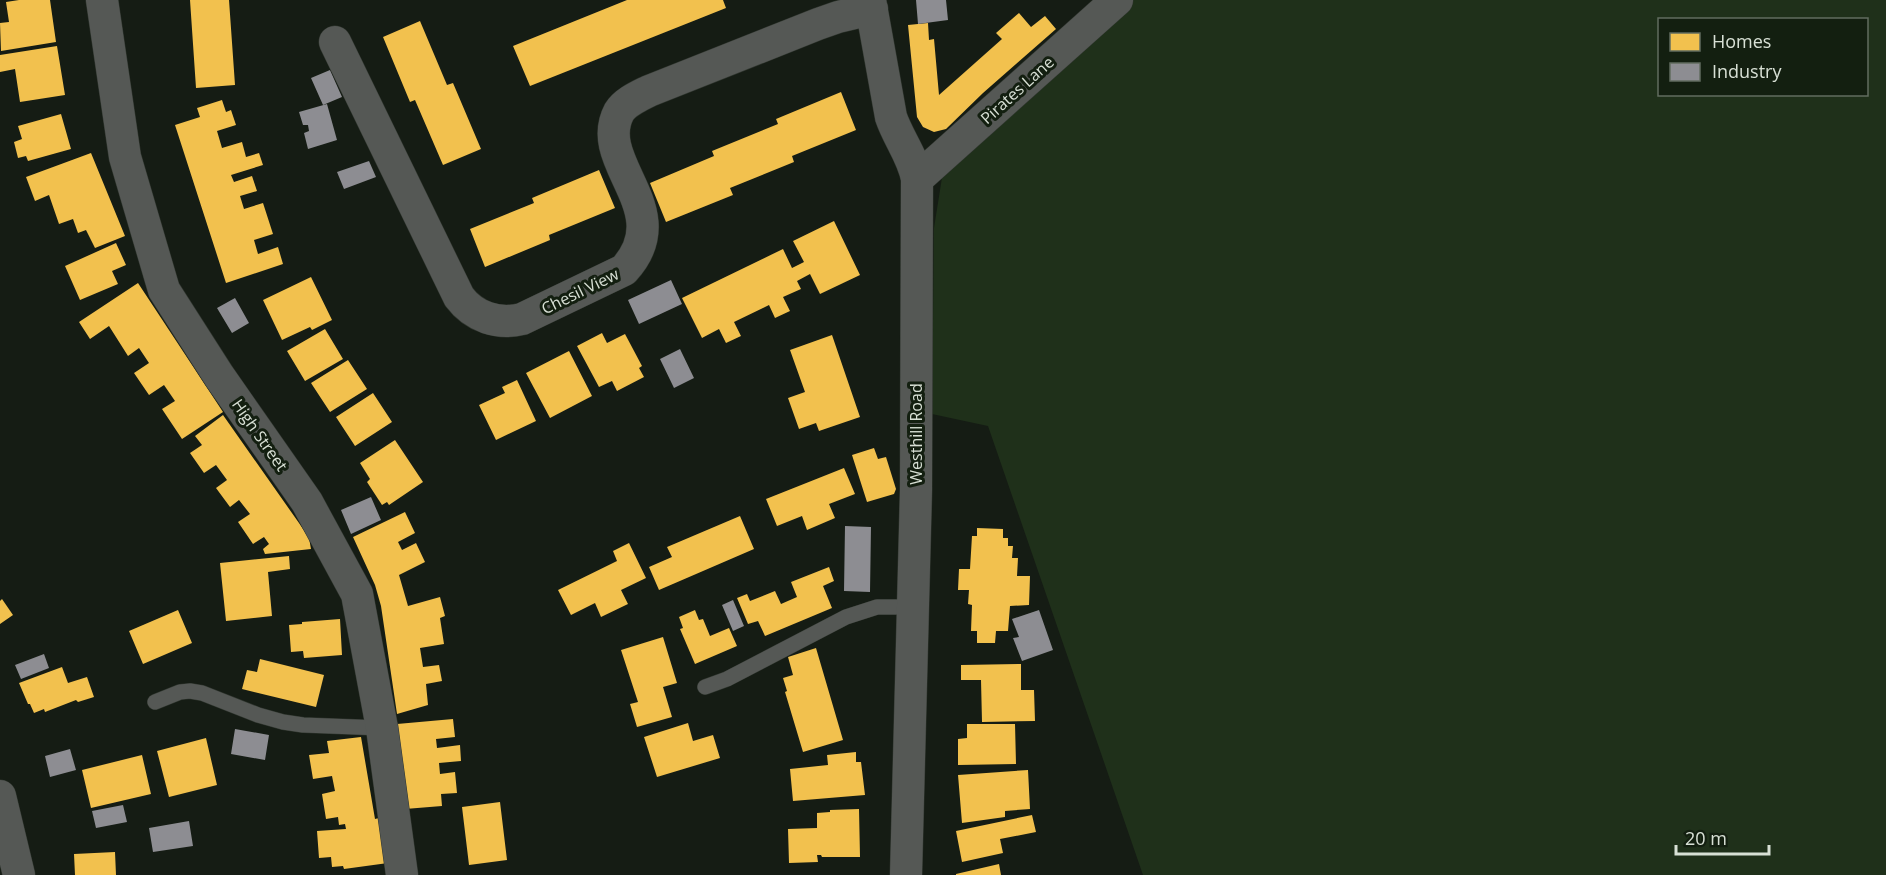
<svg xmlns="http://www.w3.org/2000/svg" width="1886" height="875" viewBox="0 0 1886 875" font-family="'Open Sans',sans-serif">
	<rect width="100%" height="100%" fill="#151c14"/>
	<path fill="#1f301a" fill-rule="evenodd" d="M1121,0H1886V875H1143L988,426L932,414L934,228L944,165ZM1660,20H1866V94H1660Z"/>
	<path fill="#f2c14e" d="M19,0H50L56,42L1,51L0,23L9,22L6,2Z
		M190,0H229L235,85L196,88Z
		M627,0H723L726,8L530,86L513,46Z
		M1019,13L1031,27L1045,16L1056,29L983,93L946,129L934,132L923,127L917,117L908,25L928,23L929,40L934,39L939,95L1002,39L996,33Z
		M420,21L447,85L453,83L481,149L443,165L415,100L410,102L383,37Z
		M57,46L65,95L20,102L15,69L0,72V55Z
		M841,92L856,130L792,156L794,162L730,188L733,195L666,222L650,183L714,156L712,151L778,124L776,119Z
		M222,100L226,112L231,110L236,125L217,131L222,148L242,142L246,157L259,153L263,165L231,175L234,182L252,176L257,191L240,196L244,209L263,203L273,234L254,240L258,254L278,247L283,264L226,283L175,125L200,117L197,108Z
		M61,114L71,149L28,161L26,156L18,158L14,142L22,139L18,126Z
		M91,153L125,236L95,248L86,230L78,233L73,219L59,224L49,195L35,201L26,177Z
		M599,170L615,208L549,235L550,240L485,267L470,229L534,203L532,198Z
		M834,221L860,275L820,294L810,274L797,281L801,289L783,297L790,311L775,318L769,305L734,322L741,336L726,343L719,329L702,338L682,298L783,249L792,268L804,262L793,241Z
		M116,243L126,265L112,271L118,284L80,300L65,266Z
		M311,277L332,320L312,330L310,327L282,340L263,300Z
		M138,283L223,412L182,439L162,409L175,401L164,385L149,395L134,373L149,363L139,348L128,356L109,326L90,339L79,322Z
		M325,329L343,359L305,381L287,351Z
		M602,333L607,343L625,334L642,366L639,368L644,377L617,391L612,381L599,387L577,346Z
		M832,335L860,417L819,431L816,423L799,429L788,398L805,392L790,350Z
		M569,351L592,396L550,418L526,373Z
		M348,360L367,389L330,412L311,383Z
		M517,380L536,421L496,440L479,405L505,393L502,387Z
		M373,393L392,422L355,446L336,417Z
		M223,415L299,523L309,538L311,549L265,554L263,549L269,544L264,537L253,544L238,522L250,514L239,500L230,507L216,488L227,480L216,465L204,473L190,453L202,445L195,436Z
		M395,440L423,482L389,505L387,502L382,505L367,482L370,479L360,463Z
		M874,448L878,459L886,457L896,489L894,494L867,502L852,455Z
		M844,468L855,494L829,504L835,518L807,530L802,516L777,526L766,499Z
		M405,512L415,533L398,542L402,550L416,543L425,562L399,575L408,606L440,597L445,616L440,618L444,644L420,648L423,667L439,665L442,681L426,684L428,705L397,714L381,606L375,585L353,537Z
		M740,516L754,549L659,590L649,567L672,557L667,547Z
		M977,528L1003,529V538H1008V546H1013L1012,558H1018L1017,576H1030L1029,605L1010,606L1008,631H996L995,643H977V631H971L972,605L968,604L969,590H958L959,569H970L972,536H977Z
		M629,543L646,578L621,590L628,604L601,617L595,603L571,615L558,590L617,561L613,551Z
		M289,556L290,569L268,572L272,616L226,621L220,563Z
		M829,567L834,581L823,586L832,608L765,636L758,621L748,624L737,598L747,594L750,601L775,591L781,604L797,597L791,582Z
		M2,599L13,615L0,624V601Z
		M178,610L192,643L143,664L129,631Z
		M695,610L699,620L703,619L710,636L729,628L737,646L695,664L680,629L683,628L679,617Z
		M340,619L342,655L304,658L303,651L291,652L289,625L302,624V622Z
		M663,637L677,683L663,687L672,717L637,727L630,704L638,702L621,650Z
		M816,648L843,740L803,752L785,692L787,691L783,678L793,675L788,657Z
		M260,659L324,675L316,707L242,689L247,670L257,672Z
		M1021,664V690H1034L1035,721L982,722L981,680H961V665Z
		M62,667L68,683L87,677L94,697L78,702L76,700L45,712L44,709L34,713L30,704H28L19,683Z
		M453,719L455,737L436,739L437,748L460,745L461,761L439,763L440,774L455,772L457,793L441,794L442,806L405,809L397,724Z
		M688,723L693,741L713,735L720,758L657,777L644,737Z
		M967,724H1015L1016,764L958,765V739L967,738Z
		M361,737L375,819L383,817L388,863L344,869L343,866L332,867L331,857L319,858L317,831L346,829L345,824L339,825L338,817L326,819L322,794L335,791L332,776L313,779L309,755L329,753L327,741Z
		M206,738L217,785L169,797L157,751Z
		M856,752V762H861L865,795L793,801L790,769L828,765L827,755Z
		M142,755L151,794L91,808L82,770Z
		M1028,770L1030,809L1005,811V817L962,823L958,775Z
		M500,802L507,860L469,865L462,807Z
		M859,809L860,857H822L821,855H817L818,862L789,863L788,829L817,828V813L830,812V810Z
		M1032,815L1036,832L1000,839L1003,853L962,862L956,831Z
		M115,852L116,875H75L74,854Z
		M999,864L1001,875H956V874Z"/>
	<path fill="#8d8d92" d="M916,0H946L948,20L918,24Z
		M330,70L342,97L323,105L311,78Z
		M327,104L337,140L308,149L304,133L309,131L308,125H303L299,112Z
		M369,161L376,177L344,189L337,172Z
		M671,280L682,304L639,324L628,300Z
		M235,298L249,323L232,333L217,308Z
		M680,349L694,378L674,388L660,359Z
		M371,497L381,520L351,534L341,510Z
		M845,526L871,527L870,592L844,591Z
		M733,600L744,626L733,631L722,605Z
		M1039,610L1053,650L1022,661L1013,638L1019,637L1012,619Z
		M44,654L49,668L21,679L15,665Z
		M235,729L269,735L265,760L231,754Z
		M70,749L76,770L50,777L45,756Z
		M123,805L127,822L96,828L92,811Z
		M189,821L193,846L153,852L149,828Z"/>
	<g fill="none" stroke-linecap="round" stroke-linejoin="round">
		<g stroke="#313730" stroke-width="16">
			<path id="service" d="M705,687L727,679L846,617L877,607H913
				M155,702L180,692L190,691L202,693L258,715L283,722L303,725L382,728"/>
		</g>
		<g stroke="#313730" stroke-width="33">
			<path id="minor" d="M102,0L125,157L164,290L219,376L307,502L357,594L382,728L402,875
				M870,0L891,117C898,138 913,156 917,179L916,490L906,875
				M335,42L459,297C474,317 498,325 522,319L624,270C679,210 592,163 619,112C625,102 639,96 649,91L818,24L838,17L872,9
				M917,179L1117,0
				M0,796L19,875"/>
		</g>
		<use href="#service" stroke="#555855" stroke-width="15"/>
		<use href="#minor" stroke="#555855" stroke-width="32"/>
	</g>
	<g text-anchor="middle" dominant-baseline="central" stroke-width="6" stroke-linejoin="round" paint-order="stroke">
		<g font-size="16" fill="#d8e0d5" stroke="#131f10">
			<text transform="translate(1017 90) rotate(-42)">Pirates Lane</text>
			<text transform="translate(580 291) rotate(-26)">Chesil View</text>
			<text transform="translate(916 434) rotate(-90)">Westhill Road</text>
			<text transform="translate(260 435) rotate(55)">High Street</text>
		</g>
	</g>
	<rect x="1658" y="18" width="210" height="78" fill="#131f10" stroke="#626c5f" stroke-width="1.5"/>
	<rect x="1670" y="33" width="30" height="18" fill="#f2c14e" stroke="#626c5f" stroke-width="1.5"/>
	<text x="1712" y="48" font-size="18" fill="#d8e0d5">Homes</text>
	<rect x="1670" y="63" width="30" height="18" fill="#8d8d92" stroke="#626c5f" stroke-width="1.5"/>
	<text x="1712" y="78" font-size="18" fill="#d8e0d5">Industry</text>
	<path d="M1676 845v9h93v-9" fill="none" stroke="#d8e0d5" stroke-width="3"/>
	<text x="1685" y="845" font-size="18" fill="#d8e0d5" stroke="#131f10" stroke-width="4.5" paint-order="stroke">20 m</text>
</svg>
